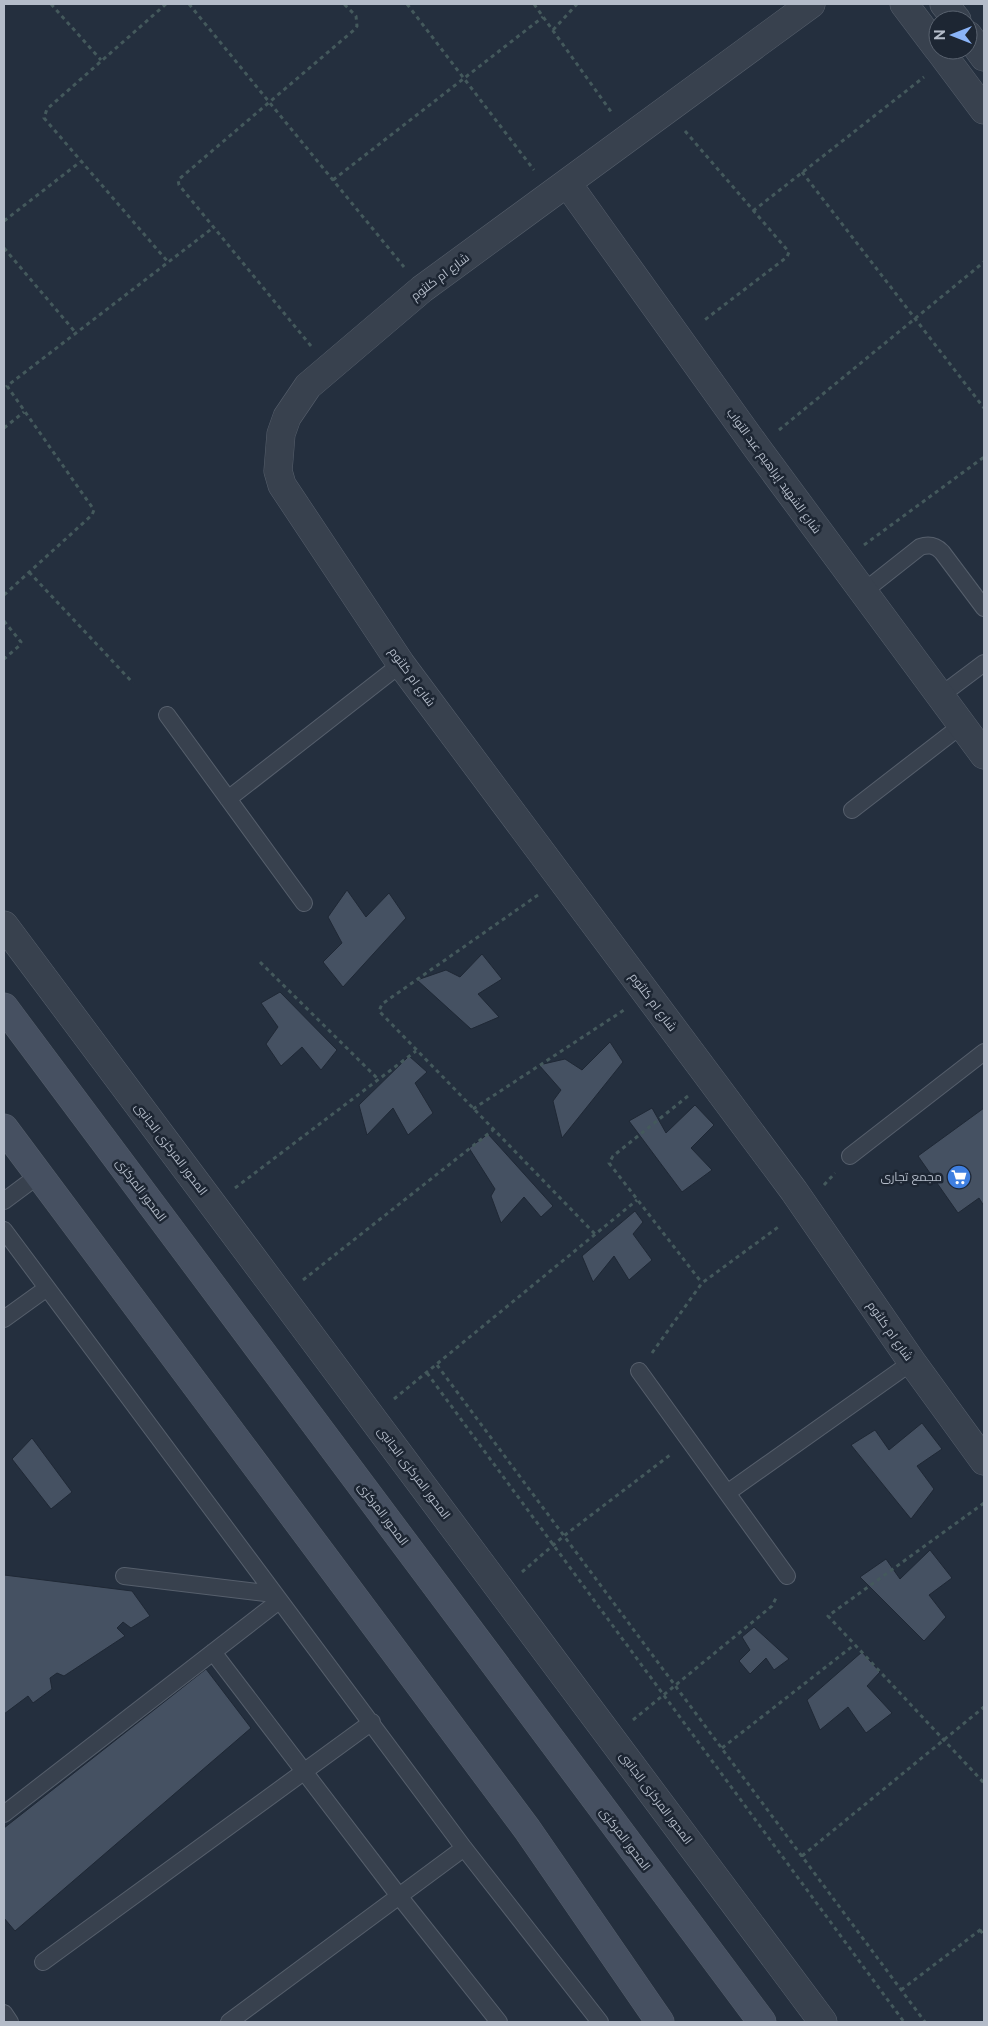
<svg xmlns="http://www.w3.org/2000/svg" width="988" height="2026" viewBox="0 0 988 2026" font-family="Raleway,Cairo,sans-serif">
	<rect width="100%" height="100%" fill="#242f3e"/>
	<path fill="#455162" stroke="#1f2835" d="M347,890L366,917L389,893L406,918L343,987L323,962L342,943L328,917Z
		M482,954L502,979L478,994L499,1017L471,1029L417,980L446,970L460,977Z
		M280,992L337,1050L321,1070L302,1047L281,1066L266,1044L278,1027L261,1003Z
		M610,1042L623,1062L562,1138L553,1101L561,1090L539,1065L565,1059L582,1070Z
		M409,1056L427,1072L415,1083L433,1113L408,1135L393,1108L367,1135L359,1105Z
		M695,1105L714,1125L691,1148L712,1170L682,1192L629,1121L652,1108L666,1133Z
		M984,1108V1206L979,1198L958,1213L918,1156Z
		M488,1134L553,1206L541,1217L524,1197L501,1223L491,1196L495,1189L469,1148Z
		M635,1211L643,1222L633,1234L652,1260L629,1280L614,1256L593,1282L582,1256Z
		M922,1423L942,1449L917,1466L934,1489L911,1519L851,1445L875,1430L889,1450Z
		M32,1438L72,1492L51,1509L12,1459Z
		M930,1550L952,1578L929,1595L946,1617L924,1641L860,1577L886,1559L900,1579Z
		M4,1575L132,1591L150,1616L131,1628L123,1622L117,1628L125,1636L64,1676L57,1673L50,1678L52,1689L33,1703L28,1696L4,1714Z
		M754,1627L789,1659L774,1670L766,1658L750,1674L739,1661L750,1650L742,1637Z
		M862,1652L880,1672L867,1686L892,1713L866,1733L848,1707L820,1730L807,1700Z
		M206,1669L251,1728L15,1931L4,1918V1828Z"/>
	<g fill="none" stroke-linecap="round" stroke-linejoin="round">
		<g stroke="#565f6c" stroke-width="18">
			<path id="lane" d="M863,592L920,547C929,544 935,545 942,552L984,608
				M940,696L984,663
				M167,715L304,903
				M228,799L401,664
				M852,810L962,725
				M850,1156L984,1052
				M4,1201L39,1175
				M4,1230L464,1848L600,2022
				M4,1319L47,1288
				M639,1371L787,1576
				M727,1493L912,1362
				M124,1576L274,1594
				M213,1652L399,1896L499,2022
				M4,1814L279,1601
				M43,1962L372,1722
				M4,2013L10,2022
				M229,2022L464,1848"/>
		</g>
		<g stroke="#565f6c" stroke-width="29">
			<path id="street" d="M811,4L422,289L308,386L287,417L281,434L278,471L282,485L401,664L794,1191L912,1362L984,1461
				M904,4L938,49
				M944,4L957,20
				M968,35L984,57
				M939,50L984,110
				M567,183L757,448L984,755
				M4,925L823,2022"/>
		</g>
		<g stroke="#565f6c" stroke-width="29">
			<path id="secondary" d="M4,1007L762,2022
				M4,1128L527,1829L660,2022"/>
		</g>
		<path stroke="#44595c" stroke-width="3" stroke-dasharray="4 4" stroke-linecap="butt" d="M51,4L101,60
			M166,4L47,109L44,118L168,262
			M189,4L404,267
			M407,4L534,170
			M534,4L612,113
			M553,30L577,4
			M685,131L789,252L787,257L702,322
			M802,172L984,408
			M333,180L543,17
			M753,211L924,77
			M4,221L80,162
			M4,248L76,333
			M311,346L179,185L178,180L354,30L357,26L356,16L344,4
			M4,428L24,412
			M779,430L984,262
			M864,545L984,457
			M29,572L133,683
			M4,595L92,515L94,510L7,386L214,227
			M4,621L21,642L19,646L4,659
			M538,895L382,1004L379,1011L595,1234
			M260,962L378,1079
			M688,1096L613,1156L609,1163L702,1283
			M473,1109L624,1010
			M824,1185L835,1173
			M235,1188L416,1051
			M303,1280L493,1130
			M652,1353L702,1283L781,1225
			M437,1365L925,2022
			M427,1373L904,2022
			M394,1399L637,1200
			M984,1503L828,1616L984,1783
			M522,1572L565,1535L670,1455
			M633,1720L772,1606L777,1596
			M722,1748L854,1645
			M802,1856L984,1707
			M980,1930L984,1935
			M901,1990L984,1927"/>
		<use href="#lane" stroke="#38414e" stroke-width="16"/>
		<use href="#street" stroke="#38414e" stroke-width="28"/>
		<use href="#secondary" stroke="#465061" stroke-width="28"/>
	</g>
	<defs>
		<g id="supermarket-disc" transform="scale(1.25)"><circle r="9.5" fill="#3f7fe0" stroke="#1d2633"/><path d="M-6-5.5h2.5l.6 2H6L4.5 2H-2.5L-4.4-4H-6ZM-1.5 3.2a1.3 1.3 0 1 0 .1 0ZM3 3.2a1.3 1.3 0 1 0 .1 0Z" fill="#fff"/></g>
	</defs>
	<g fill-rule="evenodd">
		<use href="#supermarket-disc" x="959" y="1177"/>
	</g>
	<g text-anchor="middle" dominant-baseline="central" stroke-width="5" stroke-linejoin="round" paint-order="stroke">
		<g font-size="12" fill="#b4bcc9" stroke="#1d2633">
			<text transform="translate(440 277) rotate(-37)">شارع ام كلثوم</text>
			<text transform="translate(774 471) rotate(54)">شارع الشهيد إبراهيم عبد التواب</text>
			<text transform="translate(412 677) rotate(54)">شارع ام كلثوم</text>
			<text transform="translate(653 1002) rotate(53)">شارع ام كلثوم</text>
			<text transform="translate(171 1149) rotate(53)">المحور المركزى الجانبى</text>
			<text transform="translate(141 1190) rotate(53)">المحور المركزى</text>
			<text transform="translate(890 1331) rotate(55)">شارع ام كلثوم</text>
			<text transform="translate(414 1473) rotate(53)">المحور المركزى الجانبى</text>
			<text transform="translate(383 1514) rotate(53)">المحور المركزى</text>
			<text transform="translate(656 1798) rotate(53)">المحور المركزى الجانبى</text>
			<text transform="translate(625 1839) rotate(53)">المحور المركزى</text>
		</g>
		<g font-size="12" fill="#b4bcc9" stroke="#1d2633" text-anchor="end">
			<text x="942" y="1177">مجمع تجارى</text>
		</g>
	</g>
	<rect width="988" height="2026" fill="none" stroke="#b4bcc9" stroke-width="10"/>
	<g transform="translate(953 35) rotate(270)"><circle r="24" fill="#1d2633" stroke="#59626f"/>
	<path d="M0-4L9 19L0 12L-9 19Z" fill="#8ab4f8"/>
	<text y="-8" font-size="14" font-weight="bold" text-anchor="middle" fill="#b4bcc9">N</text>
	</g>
</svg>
